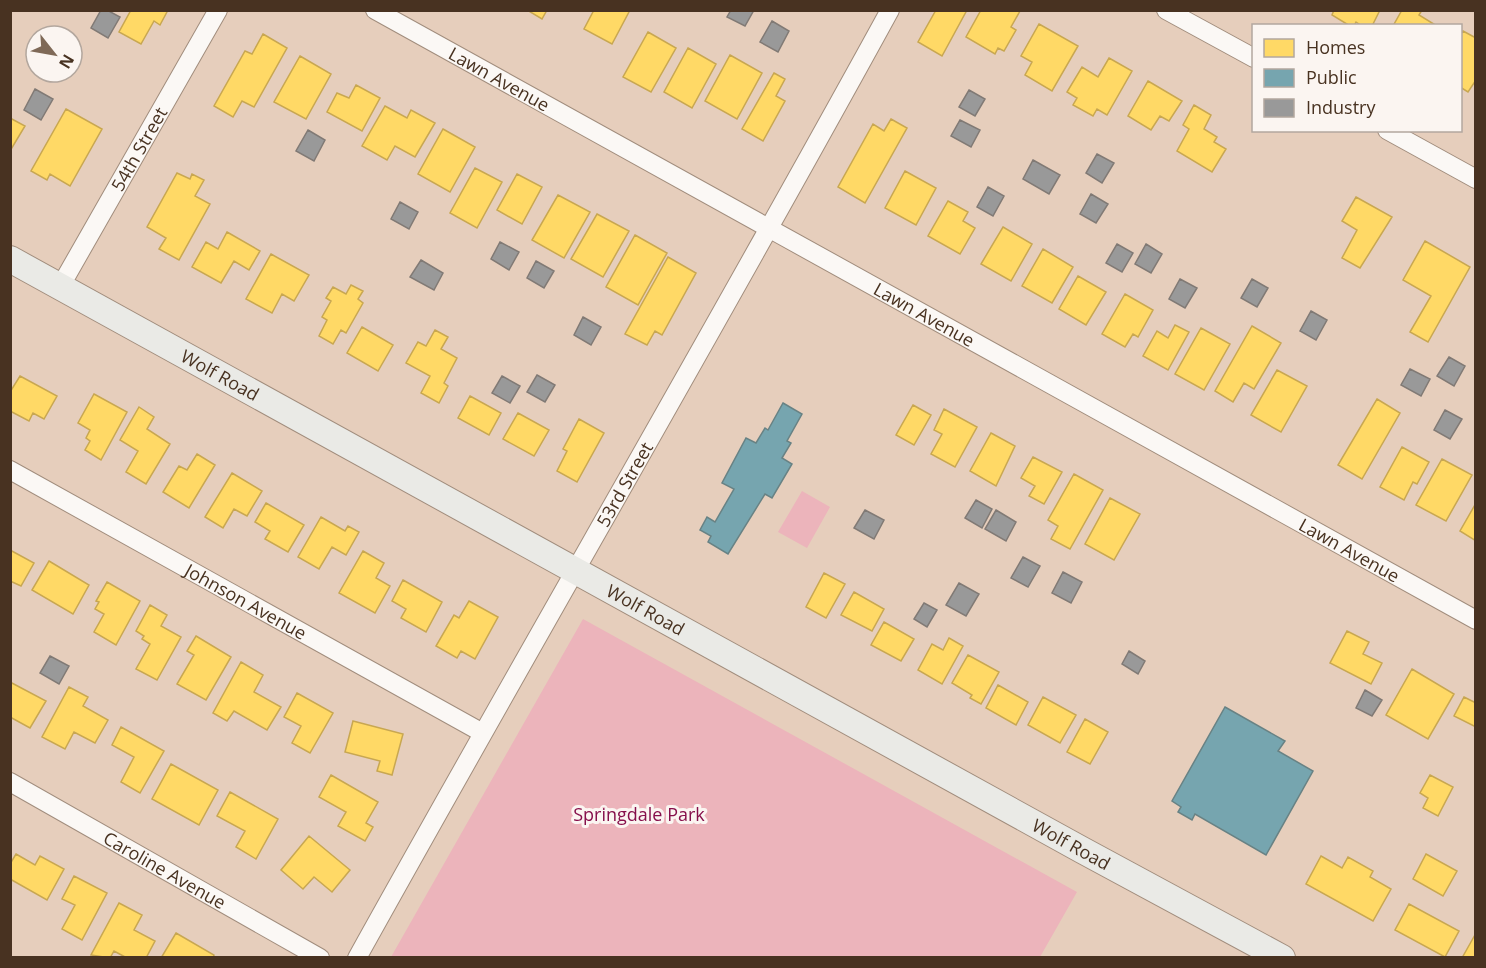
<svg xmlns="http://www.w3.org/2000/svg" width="1486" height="968" viewBox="0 0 1486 968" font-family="'Open Sans',sans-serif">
	<rect width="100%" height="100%" fill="#e6cebc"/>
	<path fill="#ecb4bb" d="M802,491L830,507L807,548L778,532Z
		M583,619L1077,892L1040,957H391Z"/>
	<path fill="#ffd966" stroke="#c8a751" stroke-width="1.5" d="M131,10H168L160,25L154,21L141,44L119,32Z
		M527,10H547L542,19Z
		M594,10H630L612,44L584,29Z
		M936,10H967L942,56L918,42Z
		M981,10L1020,11L1011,27L1016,30L1004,51L998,48L995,54L966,37Z
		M1334,10H1380L1372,26H1362L1356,22L1354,26H1350L1332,15Z
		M1402,10H1422L1419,15L1437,26H1393Z
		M1039,24L1078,46L1052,91L1025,75L1032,62L1021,56Z
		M1463,31L1476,38V80L1468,92L1460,87V35Z
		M648,32L676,48L651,92L623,77Z
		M263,34L287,48L254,107L242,101L233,117L214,106L245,51L252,54Z
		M688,48L716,64L692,108L664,92Z
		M730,55L762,73L737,119L705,101Z
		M300,56L331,74L306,119L274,102Z
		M1109,58L1132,71L1107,115L1097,109L1093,116L1073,105L1077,98L1067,92L1082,67L1098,77Z
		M774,73L785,79L776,96L785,101L763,141L742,129Z
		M1148,81L1182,101L1169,121L1160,116L1151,130L1128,116Z
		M356,85L380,98L362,131L327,112L337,93L349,98Z
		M1194,105L1211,115L1204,129L1217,137L1214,142L1226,149L1212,172L1177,151L1189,129L1183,125Z
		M385,106L407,118L411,110L435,123L415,157L395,146L387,160L362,146Z
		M66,109L102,129L70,186L50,174L47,180L31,171Z
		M10,118L25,126L10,151Z
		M891,119L907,128L865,203L838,187L873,124L884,131Z
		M443,129L475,147L450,192L418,174Z
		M475,168L502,182L477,228L450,213Z
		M905,171L936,188L916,225L885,208Z
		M177,173L190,179L192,174L204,180L195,196L210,204L179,260L159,249L166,238L147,227Z
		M517,174L542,187L522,224L497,210Z
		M558,195L590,212L564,258L532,240Z
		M1356,197L1392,217L1360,268L1342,258L1357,230L1342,221Z
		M948,201L968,212L963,221L975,228L960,254L928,236Z
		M597,214L629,231L603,277L571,259Z
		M1003,227L1032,244L1011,281L981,264Z
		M227,232L260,251L249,270L234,261L221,283L192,267L206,242L218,249Z
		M635,235L667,253L638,305L606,287Z
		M1425,241L1470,267L1428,342L1410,332L1431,296L1403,280Z
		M1043,249L1073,267L1052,303L1022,286Z
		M271,254L309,275L294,301L282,294L272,313L246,299Z
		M668,257L696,273L662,335L655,331L647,345L625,334Z
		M1078,276L1106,292L1086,325L1059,309Z
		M351,285L363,291L358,299L363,303L346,333L341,330L333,344L319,336L327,320L322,317L331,301L326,298L333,287L346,294Z
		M1125,294L1153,310L1138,337L1133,334L1125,347L1102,334Z
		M1175,325L1189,332L1168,370L1143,356L1157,331L1168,338Z
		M1252,326L1281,343L1254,389L1244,383L1233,402L1215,391Z
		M362,327L393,345L378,371L347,353Z
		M1201,328L1230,344L1204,390L1175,374Z
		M435,330L448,337L441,349L457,358L444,383L448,386L439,403L421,393L430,376L406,363L418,342L426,346Z
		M1277,370L1307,386L1281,432L1251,415Z
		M20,376L57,396L44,419L33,413L29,421L10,411V392Z
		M94,394L127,412L101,460L85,450L90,441L86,438L90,430L78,423Z
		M470,396L501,413L489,435L458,418Z
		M1377,399L1400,413L1362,479L1338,465Z
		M913,405L931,415L914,445L896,435Z
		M139,407L154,417L147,429L170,444L146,484L126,472L138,451L120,440Z
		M944,409L977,427L955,467L931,454L942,434L934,430Z
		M518,413L549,430L534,456L503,439Z
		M579,419L604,433L577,482L557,471L567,451L563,449Z
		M991,433L1015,446L996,486L970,471Z
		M1402,447L1429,462L1417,484L1413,482L1404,500L1380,487Z
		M197,454L215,465L189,508L163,492L179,466L187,470Z
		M1033,457L1062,472L1044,504L1029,496L1035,486L1021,478Z
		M1442,459L1472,475L1446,521L1416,505Z
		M232,473L262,491L247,516L234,509L223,528L205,517Z
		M1074,474L1103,490L1070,549L1051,539L1058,526L1048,520Z
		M1110,498L1140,514L1114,560L1085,544Z
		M266,503L304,525L288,552L265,539L270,531L255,522Z
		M1476,503V541L1460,531Z
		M321,517L345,531L348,526L359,532L346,555L332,547L319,569L298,557Z
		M10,550L34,563L21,586L10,581Z
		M363,551L384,563L376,578L390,586L375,613L339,593Z
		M49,561L89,585L73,614L32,590Z
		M824,573L845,584L826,618L806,607Z
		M403,580L442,602L426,632L401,618L406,609L392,601Z
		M107,582L140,601L116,645L94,632L104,614L95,609L99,602L96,601Z
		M854,592L884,609L872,631L841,615Z
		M469,601L498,617L475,659L461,651L457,658L436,646L454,615L459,618Z
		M150,605L167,615L161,626L181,637L157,680L136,669L150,644L142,639L144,636L136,631Z
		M884,622L914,639L901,661L871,645Z
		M1347,631L1369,642L1363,654L1382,663L1371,684L1330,663Z
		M196,636L231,657L206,700L177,684L194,655L187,651Z
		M949,638L963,646L942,684L918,670L932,644L943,650Z
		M968,655L999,672L981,704L970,698L972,695L952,683Z
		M241,662L263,675L254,692L281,707L267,730L234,711L227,721L213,713Z
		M1412,669L1454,694L1428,739L1386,715Z
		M10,682L46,701L30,728L10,717Z
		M998,685L1028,702L1016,725L986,708Z
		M69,687L88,697L83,706L108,720L95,743L74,732L65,749L42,737Z
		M297,693L333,713L310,753L292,743L301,726L284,717Z
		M1043,697L1076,715L1060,743L1028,725Z
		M1464,697L1476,703V727L1454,716Z
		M1085,719L1108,732L1090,764L1067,752Z
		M353,721L403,734L392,775L377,771L380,761L345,752Z
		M121,727L164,751L140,793L121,782L134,757L112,745Z
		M171,764L218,790L199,825L152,799Z
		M331,775L378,802L366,823L373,827L365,841L338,826L346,812L319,797Z
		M1430,775L1453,787L1438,816L1423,808L1428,798L1420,793Z
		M230,792L278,819L256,859L236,847L245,831L217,816Z
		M309,836L350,870L332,892L314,877L303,889L281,870Z
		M16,854L35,865L40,856L64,869L47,900L10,879V864Z
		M1426,854L1457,871L1443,896L1413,879Z
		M1321,856L1342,868L1348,857L1373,871L1370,877L1391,889L1373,921L1306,884Z
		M74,876L107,893L82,940L62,929L75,905L62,899Z
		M119,903L142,915L134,930L155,941L146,958H127L114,951L110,958L91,955Z
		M1409,904L1459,931L1445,957L1395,930Z
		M176,933L214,955L213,958H161Z
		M1476,933V958H1462Z"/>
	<path fill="#76a5af" stroke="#688284" stroke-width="1.5" d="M783,403L802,414L787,441L791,443L782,458L792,464L772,498L765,494L728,554L708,542L711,536L700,530L707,517L715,522L734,489L722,483L746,438L756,443L765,428L768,430Z
		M1225,707L1285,741L1278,751L1313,771L1266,855L1195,814L1192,820L1178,812L1181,807L1172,801Z"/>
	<path fill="#999" stroke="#817a75" stroke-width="1.5" d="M101,10H107L120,17L108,38L91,28Z
		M731,10H754L745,26L727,17Z
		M772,21L789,31L778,52L760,42Z
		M35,89L53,99L41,120L24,110Z
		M969,90L985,99L975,116L959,107Z
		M960,120L980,130L971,147L951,136Z
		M308,130L325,140L314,161L296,151Z
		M1097,154L1114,163L1102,183L1086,173Z
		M1033,160L1060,175L1049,194L1023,179Z
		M988,187L1004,196L993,216L977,207Z
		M1091,194L1108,204L1096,223L1080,214Z
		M400,202L418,212L409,229L391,219Z
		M500,242L519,252L509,270L491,259Z
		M1117,244L1133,253L1122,272L1106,263Z
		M1146,244L1162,254L1151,273L1135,264Z
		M421,260L443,273L434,290L410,277Z
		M536,261L554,271L544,288L527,278Z
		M1180,279L1197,288L1185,308L1169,299Z
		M1252,279L1268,288L1257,307L1241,298Z
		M1311,311L1327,320L1316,340L1300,331Z
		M583,317L601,327L591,345L574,335Z
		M1449,357L1465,366L1454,386L1437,376Z
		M1410,369L1430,379L1421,396L1401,385Z
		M537,375L555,385L545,402L527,392Z
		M502,376L520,386L510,403L492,393Z
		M1445,410L1462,419L1450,439L1434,430Z
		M976,500L992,509L982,528L965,518Z
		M865,510L884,520L874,539L854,528Z
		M996,510L1016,522L1006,541L985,529Z
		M1023,557L1040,566L1028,587L1011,578Z
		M1063,572L1082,582L1071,603L1052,593Z
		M959,583L979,594L966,616L946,605Z
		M924,603L937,610L927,627L914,619Z
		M1129,651L1145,661L1138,674L1122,664Z
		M50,656L69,666L59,684L40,673Z
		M1365,690L1382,700L1372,716L1356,708Z"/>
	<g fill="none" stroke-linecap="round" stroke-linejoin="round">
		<g stroke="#a18d7d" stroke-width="20">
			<g id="minor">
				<path id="s1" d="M375,10L1476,620"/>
				<path d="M1166,10L1254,58"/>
				<path d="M1387,130L1476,179"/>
				<path id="s2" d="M60,287L218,10"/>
				<path id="s3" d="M10,470L481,732"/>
				<path id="s4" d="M10,782L320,958"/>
				<path id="s5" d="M357,958C533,641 716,328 890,10"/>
			</g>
		</g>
		<g stroke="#a18d7d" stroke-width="28">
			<g id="secondary">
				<path id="s6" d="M10,259L1082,850L1282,958"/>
			</g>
		</g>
		<use href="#minor" stroke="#fbf8f5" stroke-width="18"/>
		<use href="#secondary" stroke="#eaeae6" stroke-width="26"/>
	</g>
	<g text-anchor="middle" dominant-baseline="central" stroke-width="6" stroke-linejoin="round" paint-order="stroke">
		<g font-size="18" fill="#483221" stroke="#fbf5f1">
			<text stroke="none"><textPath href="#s1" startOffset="142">Lawn Avenue</textPath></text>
			<text stroke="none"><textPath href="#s2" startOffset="159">54th Street</textPath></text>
			<text stroke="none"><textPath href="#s1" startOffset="628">Lawn Avenue</textPath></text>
			<text stroke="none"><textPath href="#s6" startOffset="240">Wolf Road</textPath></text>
			<text stroke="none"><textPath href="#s5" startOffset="544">53rd Street</textPath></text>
			<text stroke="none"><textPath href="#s1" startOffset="1114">Lawn Avenue</textPath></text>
			<text stroke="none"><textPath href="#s3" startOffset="270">Johnson Avenue</textPath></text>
			<text stroke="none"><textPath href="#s6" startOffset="726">Wolf Road</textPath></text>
			<text stroke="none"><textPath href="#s6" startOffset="1212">Wolf Road</textPath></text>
			<text stroke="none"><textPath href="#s4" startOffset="178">Caroline Avenue</textPath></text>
		</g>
		<g font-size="18" fill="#860f4b" stroke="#fbf5f1">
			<text x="639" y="814">Springdale Park</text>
		</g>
	</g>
	<rect width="1486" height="968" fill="none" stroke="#483221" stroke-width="24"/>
	<rect x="1252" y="24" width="210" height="108" fill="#fbf5f1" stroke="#b3a79e" stroke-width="1.5"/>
	<rect x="1264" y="39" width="30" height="18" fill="#ffd966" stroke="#b3a79e" stroke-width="1.5"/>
	<text x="1306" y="54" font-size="18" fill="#483221">Homes</text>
	<rect x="1264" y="69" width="30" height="18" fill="#76a5af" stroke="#b3a79e" stroke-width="1.5"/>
	<text x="1306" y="84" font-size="18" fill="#483221">Public</text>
	<rect x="1264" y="99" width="30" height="18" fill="#999999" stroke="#b3a79e" stroke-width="1.5"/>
	<text x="1306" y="114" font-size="18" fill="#483221">Industry</text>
	<g transform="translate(54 54) rotate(121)"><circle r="28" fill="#fbf5f1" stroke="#b3a79e" stroke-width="1.5"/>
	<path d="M0-4.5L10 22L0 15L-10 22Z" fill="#7f6957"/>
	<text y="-9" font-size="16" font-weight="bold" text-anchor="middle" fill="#483221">N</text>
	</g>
</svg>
